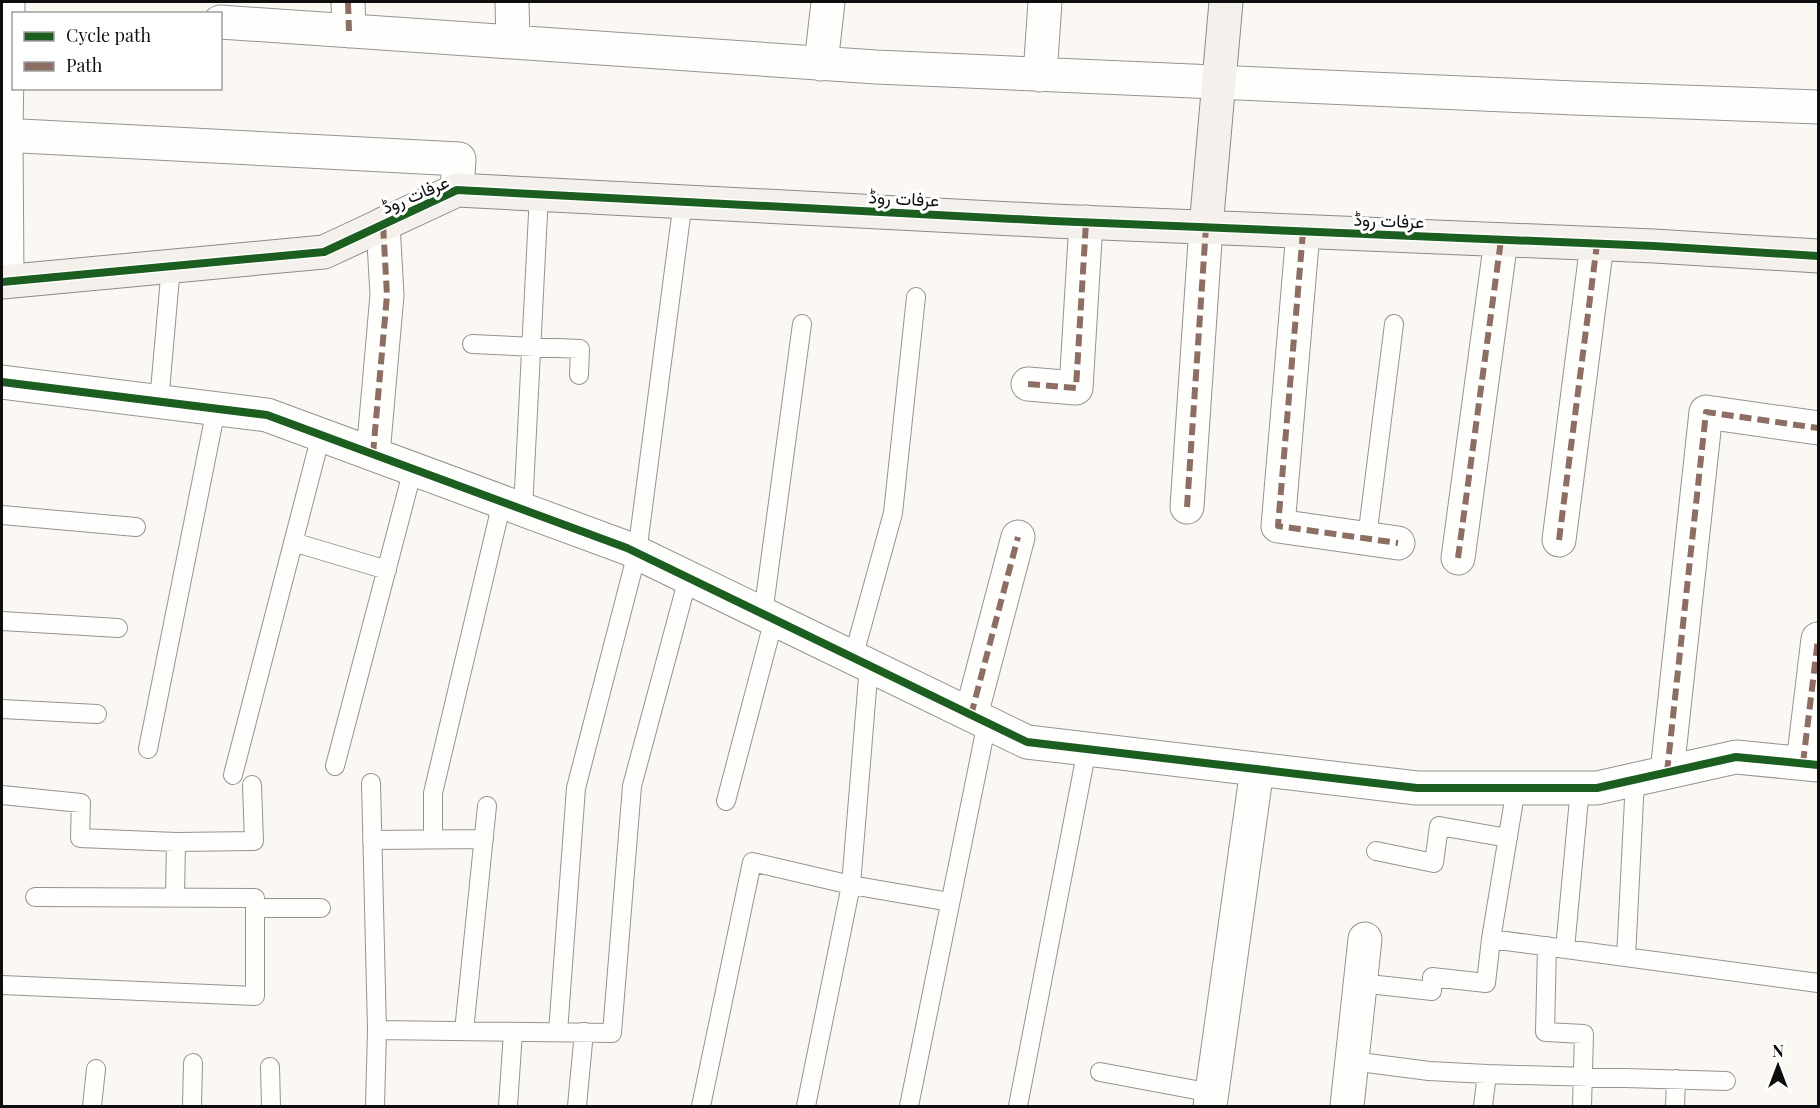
<svg xmlns="http://www.w3.org/2000/svg" width="1820" height="1108" viewBox="0 0 1820 1108" font-family="'Playfair Display',Vazirmatn,serif">
	<rect width="100%" height="100%" fill="#fbf8f4"/>
	<g fill="none" stroke-linecap="round" stroke-linejoin="round">
		<g stroke="#959392" stroke-width="20">
			<path id="lane" d="M472,344L580,349L579,375
				M159,402L171,266
				M523,510L539,194
				M2,515L136,527
				M1367,538L1394,324
				M293,542L387,570
				M763,614L802,324
				M2,621L118,628
				M853,658L893,513L916,297
				M2,709L97,714
				M148,749L216,409
				M335,766L413,469
				M233,775L321,435
				M371,783L377,1030L375,1106
				M2,795L81,803L80,838L176,842L254,841L252,785
				M726,801L774,619
				M433,839V793L502,502
				M372,840L484,839
				M1376,851L1434,863L1439,826L1508,838
				M175,897L176,842
				M255,908H321
				M1491,939L1818,983
				M1547,946L1545,1032L1584,1034L1582,1106
				M1565,949L1580,788
				M1626,957L1635,780
				M1360,983L1432,991V977L1486,983L1491,939L1516,788
				M2,985L255,996V898L35,897
				M377,1030L612,1033L632,786L688,578
				M464,1031L487,806
				M558,1032L576,788L637,553L683,201
				M1352,1061L1429,1071L1487,1074L1726,1081
				M270,1067L271,1106
				M1100,1072L1212,1093
				M92,1106L96,1069
				M192,1106L193,1063
				M508,1106L513,1032
				M577,1106L584,1032
				M701,1106L752,862L851,885L950,902
				M806,1106L851,885L869,665
				M909,1106L987,722
				M1018,1106L1087,749
				M1483,1106L1487,1074
				M1675,1106L1676,1079"/>
		</g>
		<g stroke="#959392" stroke-width="35">
			<path id="street" d="M348,2L349,31
				M512,2L513,42
				M220,22L876,67L1574,98L1818,107
				M821,64L828,2
				M1040,75L1045,2
				M2,135L459,159L457,190
				M1303,232L1278,526L1398,543
				M7,281L6,136L8,2
				M2,382L267,415L627,548L1027,742L1417,788H1597L1736,757L1818,765
				M1028,384L1076,388L1086,222
				M373,454L387,295L383,224
				M1187,507L1206,227
				M1559,540L1597,244
				M1458,558L1501,240
				M971,715L1018,537
				M1803,763L1818,639
				M1667,772L1706,412L1818,428
				M1210,1106L1257,769
				M1347,1106L1365,939"/>
		</g>
		<g stroke="#8b8a88" stroke-width="35">
			<path id="secondary" d="M1206,227L1226,2
				M2,282L324,252L457,190L1053,221L1654,246L1818,256"/>
		</g>
		<use href="#lane" stroke="#fefefd" stroke-width="18"/>
		<use href="#street" stroke="#fefefd" stroke-width="33"/>
		<use href="#secondary" stroke="#f4f0eb" stroke-width="33"/>
		<path stroke="#8d6e63" stroke-width="6" stroke-dasharray="12 6" stroke-linecap="butt" d="M348,2L349,31
			M1303,232L1278,526L1398,543
			M1028,384L1076,388L1086,222
			M373,454L387,295L383,224
			M1187,507L1206,227
			M1559,540L1597,244
			M1458,558L1501,240
			M971,715L1018,537
			M1803,763L1818,639
			M1667,772L1706,412L1818,428"/>
		<g stroke="#fff" stroke-width="11">
			<path id="cycleway" d="M2,282L324,252L457,190L1053,221L1654,246L1818,256
				M2,382L267,415L627,548L1027,742L1417,788H1597L1736,757L1818,765"/>
		</g>
		<use href="#cycleway" stroke="#1b5e20" stroke-width="8"/>
	</g>
	<g text-anchor="middle" dominant-baseline="central" stroke-width="6" stroke-linejoin="round" paint-order="stroke">
		<g font-size="18" fill="#0e0e0e" stroke="#fff">
			<text transform="translate(415 194) rotate(-23)">عرفات روڈ</text>
			<text transform="translate(904 198) rotate(3)">عرفات روڈ</text>
			<text transform="translate(1389 220) rotate(2)">عرفات روڈ</text>
		</g>
	</g>
	<rect width="1820" height="1108" fill="none" stroke="#0e0e0e" stroke-width="6"/>
	<rect x="12" y="12" width="210" height="78" fill="#ffffff" stroke="#9f9f9f" stroke-width="1.5"/>
	<rect x="24" y="32" width="30" height="9" fill="#1b5e20" stroke="#9f9f9f" stroke-width="1.5"/>
	<text x="66" y="42" font-size="18" fill="#0e0e0e">Cycle path</text>
	<rect x="24" y="62" width="30" height="9" fill="#8d6e63" stroke="#9f9f9f" stroke-width="1.5"/>
	<text x="66" y="72" font-size="18" fill="#0e0e0e">Path</text>
	<g transform="translate(1778 1066)" stroke="#ffffff" stroke-width="4.5" paint-order="stroke">
	<path d="M0-4.5L10 22L0 15L-10 22Z" fill="#0e0e0e"/>
	<text y="-9" font-size="16" font-weight="bold" text-anchor="middle" fill="#0e0e0e">N</text>
	</g>
</svg>
